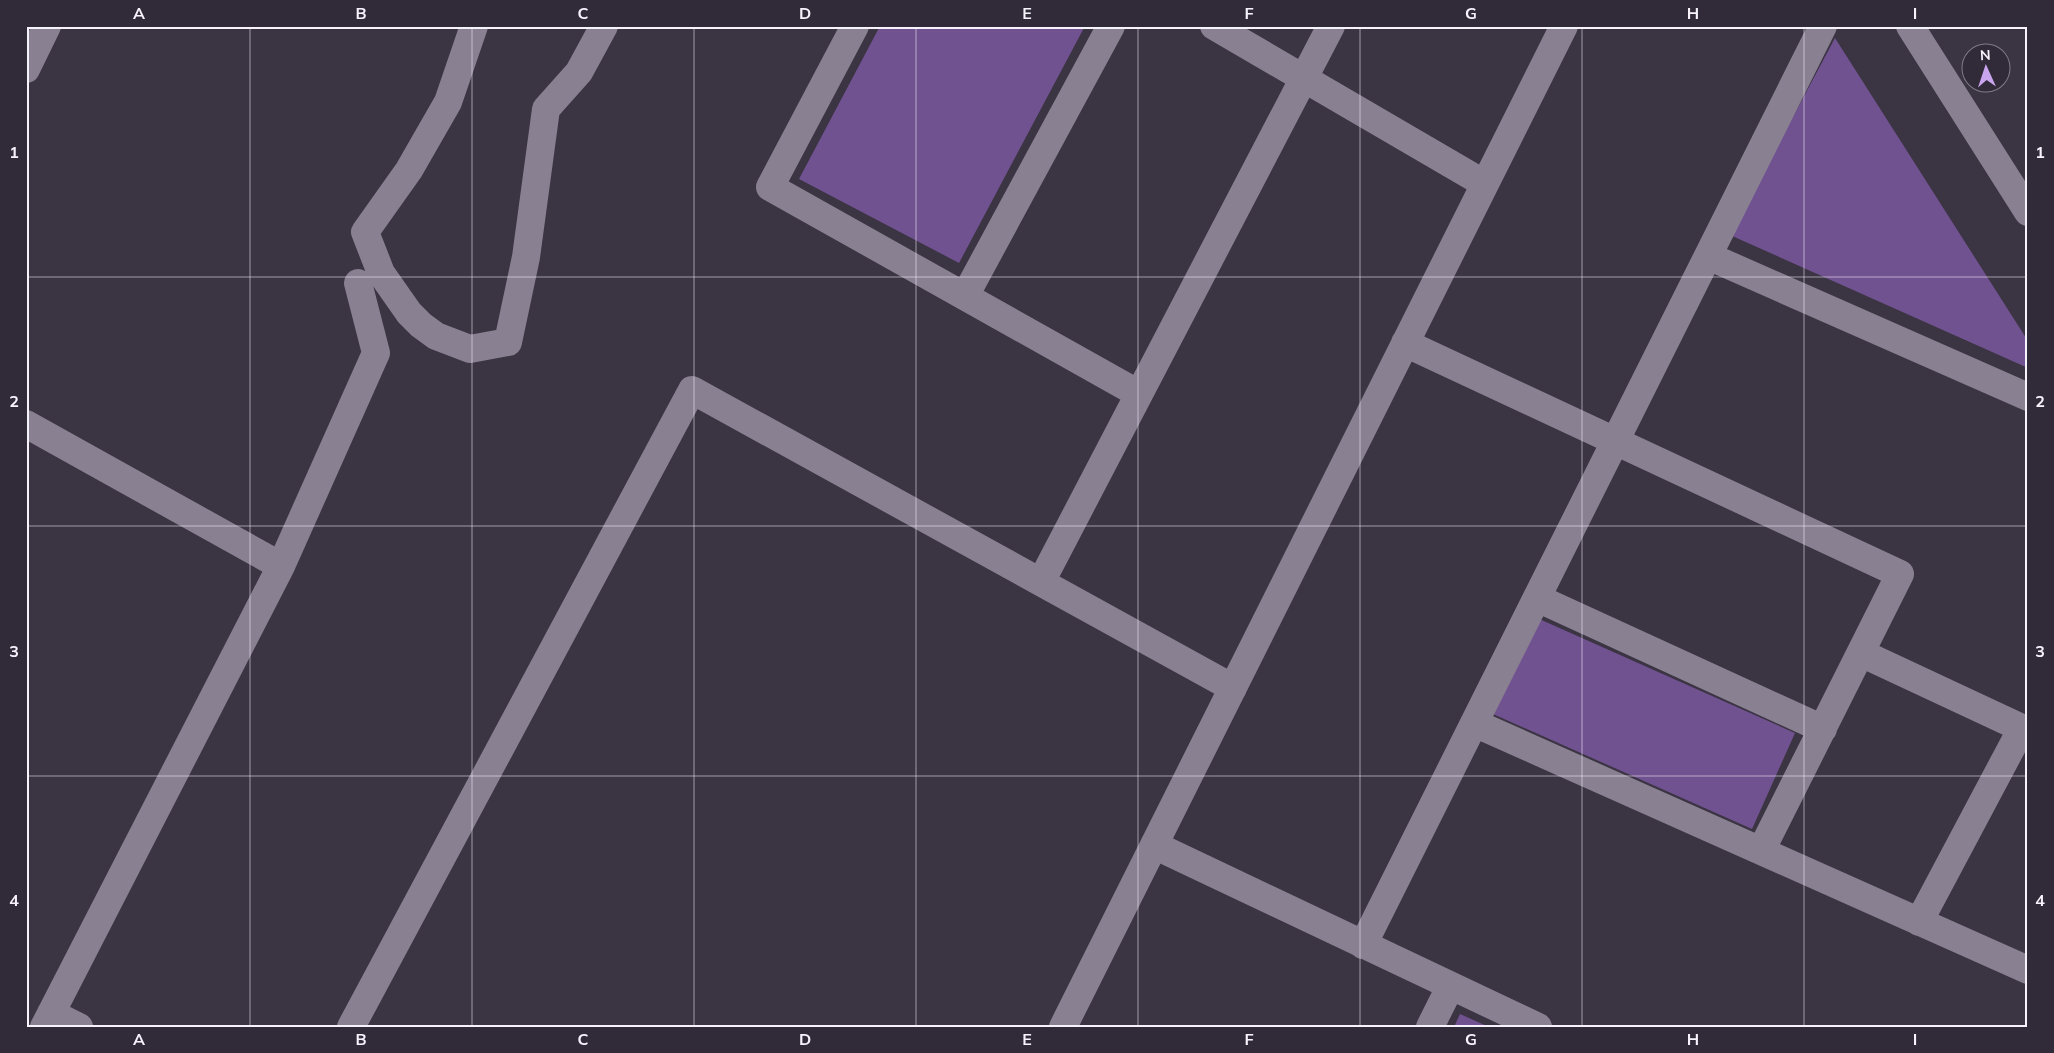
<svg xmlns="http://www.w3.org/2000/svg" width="2054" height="1053" viewBox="0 0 2054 1053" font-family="Mulish,sans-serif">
	<rect width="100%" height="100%" fill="#3b3443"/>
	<path fill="#715290" d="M880,26H1085L959,263L799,179Z
		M1835,38L2028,341V368L1730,235Z
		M1537,618L1795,733L1752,829L1493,714Z
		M1460,1014L1489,1027H1454Z"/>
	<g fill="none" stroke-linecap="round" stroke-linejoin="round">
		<path stroke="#898192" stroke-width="28" d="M474,26L448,102L409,170L365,232L381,273L409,313L421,325L436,336L470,349L508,342L526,257L546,109L579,72L604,26
			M855,26L770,187L1139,394
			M1214,26L1485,184
			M1910,26L2028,212
			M26,69L47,26
			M1708,256L2028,397
			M965,296L1111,26
			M1405,343L1900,574L1761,851
			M26,424L281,566
			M1041,582L1331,26
			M1537,598L1823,729
			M1861,653L2028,731
			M1474,723L2028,970
			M1154,845L1538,1027
			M1919,922L2022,728
			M1363,945L1823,26
			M51,1013L79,1027
			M44,1027L281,566L376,353L358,283
			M351,1027L692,390L1233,688
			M1063,1027L1564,26
			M1430,1027L1450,987"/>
	</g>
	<path fill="none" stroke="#f7f3fd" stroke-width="1" stroke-opacity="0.55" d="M250,26V1027M472,26V1027M694,26V1027M916,26V1027M1138,26V1027M1360,26V1027M1582,26V1027M1804,26V1027M26,277H2028M26,526H2028M26,776H2028"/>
	<rect width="2054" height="1053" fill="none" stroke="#312a39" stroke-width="55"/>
	<g transform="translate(1986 68) rotate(357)"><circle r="24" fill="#312a39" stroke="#807a87"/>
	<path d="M0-4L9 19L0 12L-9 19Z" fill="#c9a5ee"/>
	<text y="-8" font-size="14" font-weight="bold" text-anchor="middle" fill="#f7f3fd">N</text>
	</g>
	<rect x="28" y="28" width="1998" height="998" fill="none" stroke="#f7f3fd" stroke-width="2"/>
	<g font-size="16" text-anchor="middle" font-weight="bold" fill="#f7f3fd">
		<text x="139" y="19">A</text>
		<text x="361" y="19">B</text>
		<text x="583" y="19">C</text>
		<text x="805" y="19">D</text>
		<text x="1027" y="19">E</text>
		<text x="1249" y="19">F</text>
		<text x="1471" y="19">G</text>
		<text x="1693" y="19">H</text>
		<text x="1915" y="19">I</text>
		<text x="14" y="158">1</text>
		<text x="2040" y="158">1</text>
		<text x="14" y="407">2</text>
		<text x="2040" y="407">2</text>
		<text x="14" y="657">3</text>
		<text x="2040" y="657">3</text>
		<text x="14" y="906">4</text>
		<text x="2040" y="906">4</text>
		<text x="139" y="1045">A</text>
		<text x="361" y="1045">B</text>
		<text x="583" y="1045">C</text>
		<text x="805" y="1045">D</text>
		<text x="1027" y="1045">E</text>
		<text x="1249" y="1045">F</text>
		<text x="1471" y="1045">G</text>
		<text x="1693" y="1045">H</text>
		<text x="1915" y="1045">I</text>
	</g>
</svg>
